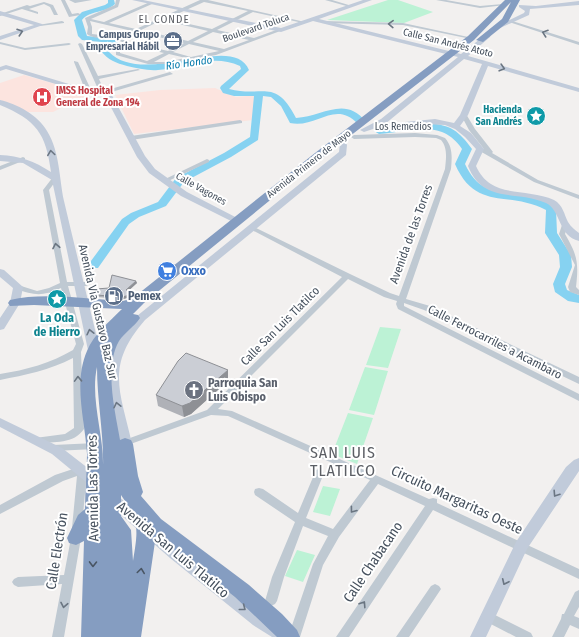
<svg xmlns="http://www.w3.org/2000/svg" width="579" height="637" viewBox="0 0 579 637" font-family="'Fira Sans Condensed',sans-serif">
	<rect width="100%" height="100%" fill="#f2f0ef"/>
	<path fill="#fce4df" d="M24,75L90,94L53,112H27L0,100V83Z
		M215,88L236,97L258,95L253,120L134,134L115,95L160,90Z"/>
	<path fill="#bcf2d5" d="M388,0H398L433,12L404,23L327,20Z
		M380,327L401,329L388,368L366,365Z
		M365,367L388,371L374,415L349,410Z
		M348,413L373,418L357,464L332,454Z
		M323,486L340,489L330,516L313,512Z
		M297,550L315,555L303,582L285,576Z"/>
	<g fill="none" stroke-linecap="round" stroke-linejoin="round">
		<path fill="#86d2f1" fill-rule="evenodd" d="M108,0H114L115,4C106,13 90,10 82,20L87,36L117,39L119,44L109,52C144,88 233,31 249,70L229,89C263,98 275,77 296,118C322,117 345,95 366,122L364,124H358C335,99 316,129 290,123L281,106L271,97L263,96L258,140L231,157L184,182L166,206L139,217L129,224L98,268H90L88,265L122,219L131,213L158,202L176,178L224,153L250,137L254,96H234L223,93L220,88L221,86L241,69L240,66C212,53 186,68 158,70C148,71 137,68 127,66C116,63 108,60 101,51L111,43L82,40L78,36L74,20L82,12L105,5L108,3Z
			M428,123C451,125 459,131 472,149L465,164C481,199 506,190 537,199C544,201 552,204 556,209L557,233L571,255L572,267L565,284L567,290L579,295V303L568,301L555,292L553,284L560,267L559,255L545,233L546,210C508,190 476,212 455,164L462,149C441,118 411,132 379,134L374,131L379,128Z"/>
		<path fill="#bfc9d2" fill-rule="evenodd" d="M61,0H65L72,14L78,13L80,14V15L69,17Z
			M69,0H92L75,3Z
			M116,0H120L118,7L91,19L104,22L150,2H152V4L109,23L136,29L200,0H208L305,22L303,23L253,12L217,30L254,38L279,29L283,30L216,55L166,64H148L116,55V51L124,43C113,36 96,41 87,34L88,27L85,18L115,5ZM204,2L248,11L212,29L166,19ZM162,20L208,31L188,41L141,30ZM90,21L132,31L118,37L92,34V27ZM137,32L184,43L168,51L129,42L122,38ZM213,32L249,40L224,49L193,42ZM189,44L219,51L191,57L173,52ZM128,45L164,53L147,61L120,53V51ZM169,54L186,58L166,62H154Z
			M325,0H332L352,6L350,7Z
			M436,0H446L480,6L503,4L505,5L480,8Z
			M44,2L53,5L58,15H54L50,7L44,4L29,9L38,12V14L22,9L0,16V14L27,5L30,6Z
			M509,20L579,42V45L509,22Z
			M62,21L64,22V23L40,26L38,25Z
			M323,21L403,23L473,38L471,39L403,25L321,23V21Z
			M0,42L25,48L69,43L71,44L69,45L25,50L0,44Z
			M80,43L82,44L98,76L138,69L140,70L99,79L103,88L107,90L170,72L173,74L108,93H104L98,89L78,44Z
			M74,61L78,62L92,92L91,93L86,92L74,62Z
			M462,114H466L475,129L493,152L492,153L538,180L579,195V199L534,182L478,150L477,149L480,147L484,149L469,130L461,115Z
			M240,120L242,121V123L131,140L128,138L131,136Z
			M415,133L437,135L445,138C453,147 452,158 451,169L406,299L430,306L579,377V384L424,310L404,303V306L579,394V401L398,309L396,304L397,301L384,297L348,279L218,409L232,411L429,499L433,498L437,499V503L579,569V579L433,510L349,637H336L425,506L378,484L339,537L323,565L300,637H288L313,564L328,536L303,526L284,577L277,601L275,604L271,606L267,604L265,601L272,577L295,522L255,495L254,492L255,489L259,488L263,489L298,513L316,470L319,469L322,470L324,473L306,518L333,529L370,480L228,416L211,415L125,446H119L117,444L119,442L207,410L342,277L250,229L249,228L250,227H254L350,274L390,293L399,296L445,169C446,159 448,148 441,140L436,138L415,137L354,139L351,137L354,135Z
			M23,157L25,158V160L0,170V166Z
			M207,159L209,160V162L166,182L164,183L161,181Z
			M55,176L58,178L49,190L67,282H86L90,284L86,286H68L84,344L81,352L84,429C74,444 54,442 38,443L35,442L33,440L35,438L65,434L74,428L73,358C50,370 25,375 0,380V374C26,370 51,363 73,350L76,344L61,288C41,297 35,295 15,289L14,287L18,285L37,291L49,288L60,283L43,190L53,177Z
			M565,223L568,225L565,234C577,255 579,262 576,287L579,290V295L570,292L568,287L575,265L559,234L562,225Z
			M96,443L99,444L101,446L99,448L96,449L53,451L50,450L48,448L50,446L53,445Z
			M82,466L85,467L87,470L81,538L64,637H52L62,584L18,587L14,585L12,582L14,579L18,577L64,575L71,538L77,476L63,481L0,514V505L55,475Z
			M435,584L439,586L441,589L409,637H396L431,586Z
			M579,590V607L574,616L579,618V629L570,625L564,637H552L561,619L562,614H564L575,592Z
			M489,612L531,633L533,637H516L485,621L483,617L485,613Z"/>
		<path fill="#c1cbda" fill-rule="evenodd" d="M132,0H143L281,28L363,0H372L319,19L461,54L485,35L488,31H492L490,37L468,56L579,88V92L488,66L468,115L460,126L471,133L484,149L476,166C491,200 527,187 554,200C563,205 564,214 568,222C571,227 575,230 579,233V241C558,236 561,210 546,203C516,190 483,204 468,166L476,149L465,137L455,129L445,125L423,124L376,128L364,132L360,130L381,119L458,57L313,21L281,32ZM464,59L482,64L460,115L454,123L435,119L385,124Z
			M579,1V5L530,9L529,15L500,28L495,27L524,13L525,11L519,7V5L536,6Z
			M0,11L42,24L43,25L0,40V36L34,25L0,15Z
			M6,65L92,91L109,90L145,156L155,169L187,192L243,221L238,224L235,223L181,196L149,173L137,157L104,94L92,95L6,69L0,71V67Z
			M0,100C17,104 38,115 47,131C60,152 59,178 64,201C76,252 89,304 101,355L99,358H91L89,355L52,180L23,163L0,161V155C20,156 34,161 51,172C46,133 36,120 0,105Z
			M340,143H346L347,145L346,155L145,320C105,366 120,390 132,444L130,447H120C116,439 115,427 113,417C102,370 104,352 137,316L339,152Z
			M0,269L4,270L23,287L20,303L4,329L0,330V318L10,303L13,288L0,277Z
			M0,418L62,448L102,479L104,483L102,487L97,488L92,487L52,454L0,427Z
			M579,458V471L527,549L486,637H470L516,542L566,467L574,460Z
			M110,492L115,493C161,535 210,576 261,613C270,619 291,628 295,637H272L253,625L170,558L105,501L103,497L105,493Z"/>
		<path fill="#859dc1" fill-rule="evenodd" d="M505,0H520L508,22L483,42L476,40L502,19L511,2L474,40L323,157L144,303L133,314L138,315L140,318C134,327 125,332 119,341C104,367 115,411 120,440L125,438L131,440L133,444L138,476L143,492L141,496L161,519L249,585L282,614L297,630L300,637H277L235,597L156,535L141,637H81L84,541L76,545L69,543L67,538L78,515L85,509C85,491 87,472 87,454C85,420 73,383 87,351C94,334 109,322 122,309L34,305L10,306L8,303L10,300C42,292 90,299 123,301L133,298L315,153L468,36ZM97,367C97,401 104,434 103,467C104,435 90,399 97,367ZM121,495C140,522 138,530 133,561L131,530L121,516Z"/>
	</g>
	<path fill="#afb1b7" d="M136,281L137,283L128,291L133,295L131,297L123,299L96,297V295L109,288Z
		M228,381L191,414L184,417L158,406L156,395Z"/>
	<path fill="#8e9095" d="M136,281L137,283L126,293V290Z
		M133,292V295L131,297L123,299L122,297Z
		M228,370V381L191,414L184,417L182,406Z"/>
	<path fill="#cbced5" stroke="#8e9095" d="M112,275L136,281L126,290L133,292L130,295L122,297L96,295V289L109,288Z
		M186,353L228,370L190,403L182,406L156,395L178,361Z"/>
	<defs><path id="oneway-chevron" d="M-2-3.5L2.5 0L-2 3.5" fill="none" stroke-width="1.6" stroke-linecap="round" stroke-linejoin="round"/></defs>
	<g stroke="#6a7581">
		<use href="#oneway-chevron" transform="translate(391 24) rotate(-178)"/>
		<use href="#oneway-chevron" transform="translate(545 33) rotate(-161)"/>
		<use href="#oneway-chevron" transform="translate(56 246) rotate(-101)"/>
		<use href="#oneway-chevron" transform="translate(78 379) rotate(-92)"/>
		<use href="#oneway-chevron" transform="translate(353 510) rotate(127)"/>
		<use href="#oneway-chevron" transform="translate(363 604) rotate(-57)"/>
		<use href="#oneway-chevron" transform="translate(64 605) rotate(101)"/>
	</g>
	<g stroke="#6b7683">
		<use href="#oneway-chevron" transform="translate(20 32) rotate(-18)"/>
		<use href="#oneway-chevron" transform="translate(502 68) rotate(16)"/>
		<use href="#oneway-chevron" transform="translate(51 153) rotate(-98)"/>
		<use href="#oneway-chevron" transform="translate(90 332) rotate(-103)"/>
		<use href="#oneway-chevron" transform="translate(117 405) rotate(-103)"/>
		<use href="#oneway-chevron" transform="translate(556 494) rotate(123)"/>
		<use href="#oneway-chevron" transform="translate(505 582) rotate(115)"/>
		<use href="#oneway-chevron" transform="translate(243 608) rotate(38)"/>
	</g>
	<g stroke="#495563">
		<use href="#oneway-chevron" transform="translate(93 564) rotate(91)"/>
		<use href="#oneway-chevron" transform="translate(141 571) rotate(-82)"/>
	</g>
	<defs>
		<g id="office-disc" transform="scale(1)"><circle r="9.5" fill="#5c6f8a" stroke="#fff"/><path d="M-6-3h4V-5.5h4V-3h4V5H-6ZM-1-4.5V-3h2v-1.5ZM-6 0V1H6V0Z" fill="#fff"/></g>
		<g id="hospital-disc" transform="scale(1)"><circle r="9.5" fill="#e0444e" stroke="#fff"/><path d="M-5-5h3v3.5h4V-5h3V5h-3V1.5h-4V5h-3Z" fill="#fff"/></g>
		<g id="sight-disc" transform="scale(1)"><circle r="9.5" fill="#0f9aa8" stroke="#fff"/><path d="M0-6L1.8-2.2L6-1.7L2.9 1.2L3.7 5.4L0 3.3L-3.7 5.4L-2.9 1.2L-6-1.7L-1.8-2.2Z" fill="#fff"/></g>
		<g id="supermarket-disc" transform="scale(1)"><circle r="9.5" fill="#3f7fe0" stroke="#fff"/><path d="M-6-5.5h2.5l.6 2H6L4.5 2H-2.5L-4.4-4H-6ZM-1.5 3.2a1.3 1.3 0 1 0 .1 0ZM3 3.2a1.3 1.3 0 1 0 .1 0Z" fill="#fff"/></g>
		<g id="fuel-disc" transform="scale(1)"><circle r="9.5" fill="#5c6f8a" stroke="#fff"/><path d="M-5.5-6h7V0h2V4h1.3V-2.5L3-4.5l.8-.8L6-3V5H2.5V1h-1V6h-7ZM-4.2-4.7v3.2H.2V-4.7Z" fill="#fff"/></g>
		<g id="church-disc" transform="scale(1)"><circle r="9.5" fill="#6b7280" stroke="#fff"/><path d="M-1.2-6h2.4v3.5h3.3v2.4h-3.3V6h-2.4V-.1h-3.3v-2.4h3.3Z" fill="#fff"/></g>
	</defs>
	<g fill-rule="evenodd">
		<use href="#office-disc" x="173" y="41"/>
		<use href="#hospital-disc" x="42" y="97"/>
		<use href="#sight-disc" x="536" y="116"/>
		<use href="#supermarket-disc" x="167" y="271"/>
		<use href="#fuel-disc" x="114" y="296"/>
		<use href="#sight-disc" x="57" y="299"/>
		<use href="#church-disc" x="194" y="390"/>
	</g>
	<g text-anchor="middle" dominant-baseline="central" stroke-width="4" stroke-linejoin="round" paint-order="stroke">
		<g font-size="10" fill="#46515e" stroke="#fff">
			<text transform="translate(256 28) rotate(-19)">Boulevard Toluca</text>
			<text transform="translate(448 43) rotate(14)">Calle San Andrés Atoto</text>
			<text x="403" y="127">Los Remedios</text>
			<text transform="translate(309 164) rotate(-38)">Avenida Primero de Mayo</text>
			<text transform="translate(201 189) rotate(29)">Calle Vagones</text>
		</g>
		<g font-size="10" font-weight="bold" fill="#4e5e75" stroke="#fff" text-anchor="end">
			<text x="159" y="35">Campus Grupo<tspan x="159" dy="12">Empresarial Hábil</tspan></text>
		</g>
		<g font-size="10" font-weight="bold" fill="#be3a42" stroke="#fff" text-anchor="start">
			<text x="56" y="91">IMSS Hospital<tspan x="56" dy="12">General de Zona 194</tspan></text>
		</g>
		<g font-size="10" font-weight="bold" fill="#0d838f" stroke="#fff" text-anchor="end">
			<text x="522" y="110">Hacienda<tspan x="522" dy="12">San Andrés</tspan></text>
		</g>
		<g font-size="11" letter-spacing="1" fill="#5c5f65" stroke="#fff">
			<text x="164" y="19">EL CONDE</text>
		</g>
		<g font-size="11" font-style="italic" fill="#057aac" stroke="#fff">
			<text transform="translate(189 63) rotate(-8)">Río Hondo</text>
		</g>
		<g font-size="12" fill="#46515e" stroke="#fff">
			<text transform="translate(411 234) rotate(-70)">Avenida de las Torres</text>
			<text transform="translate(98 312) rotate(77)">Avenida Via Gustavo Baz Sur</text>
			<text transform="translate(280 326) rotate(-45)">Calle San Luis Tlatilco</text>
			<text transform="translate(495 342) rotate(27)">Calle Ferrocarriles a Acambaro</text>
		</g>
		<g font-size="12" font-weight="bold" fill="#366cbe" stroke="#fff" text-anchor="start">
			<text x="181" y="271">Oxxo</text>
		</g>
		<g font-size="12" font-weight="bold" fill="#4e5e75" stroke="#fff" text-anchor="start">
			<text x="128" y="296">Pemex</text>
		</g>
		<g font-size="12" font-weight="bold" fill="#0d838f" stroke="#fff">
			<text x="57" y="318">La Oda<tspan x="57" dy="14">de Hierro</tspan></text>
		</g>
		<g font-size="12" font-weight="bold" fill="#5b616d" stroke="#fff" text-anchor="start">
			<text x="208" y="383">Parroquia San<tspan x="208" dy="14">Luis Obispo</tspan></text>
		</g>
		<g font-size="14" fill="#46515e" stroke="#fff">
			<text transform="translate(93 488) rotate(-91)">Avenida Las Torres</text>
			<text transform="translate(457 500) rotate(25)">Circuito Margaritas Oeste</text>
			<text transform="translate(173 550) rotate(40)">Avenida San Luis Tlatilco</text>
			<text transform="translate(57 551) rotate(-81)">Calle Electrón</text>
			<text transform="translate(373 562) rotate(-56)">Calle Chabacano</text>
		</g>
		<g font-size="16" letter-spacing="1" fill="#5c5f65" stroke="#fff">
			<text x="343" y="452">SAN LUIS<tspan x="343" dy="18">TLATILCO</tspan></text>
		</g>
	</g>
</svg>
